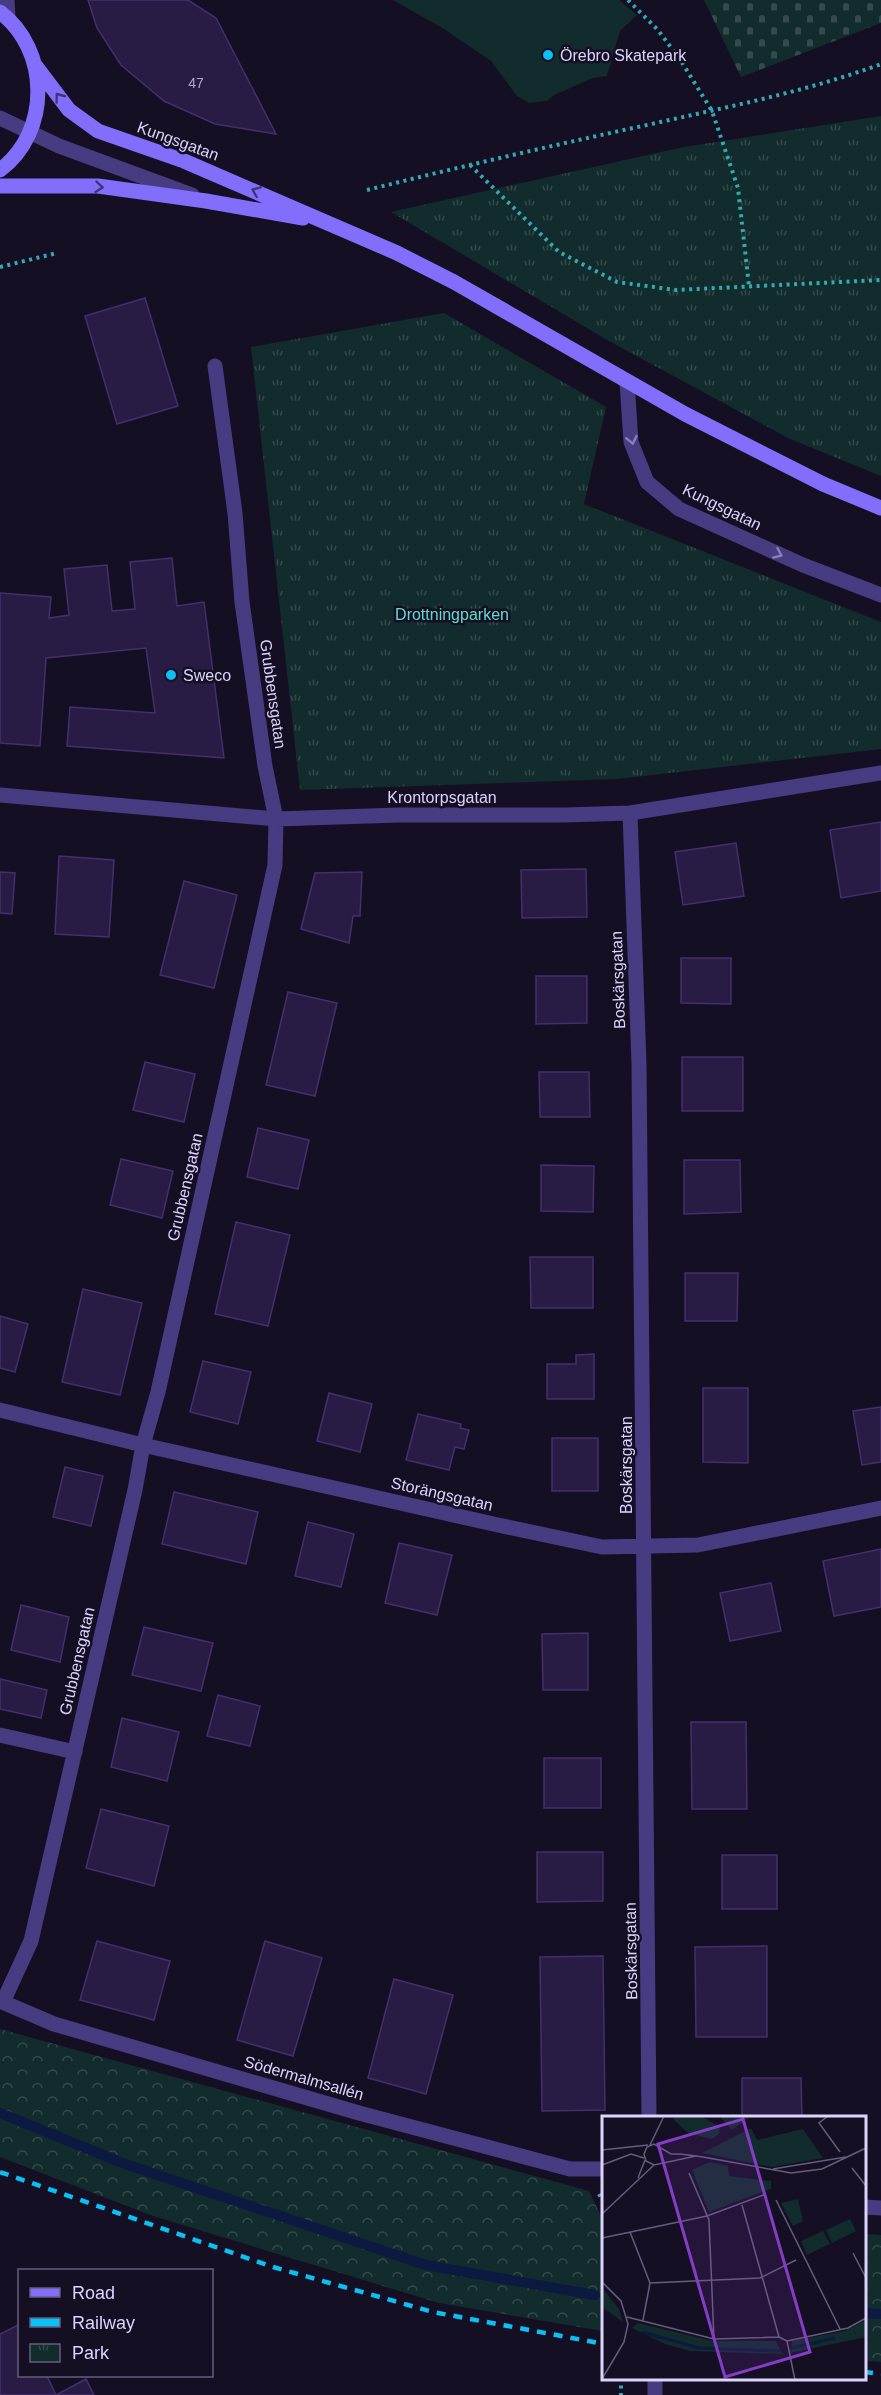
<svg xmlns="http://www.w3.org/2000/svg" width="881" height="2395" viewBox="0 0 881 2395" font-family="Arial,sans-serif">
	<defs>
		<pattern id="forest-crowns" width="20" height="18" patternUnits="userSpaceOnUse" patternTransform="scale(1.5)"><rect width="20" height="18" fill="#122b2d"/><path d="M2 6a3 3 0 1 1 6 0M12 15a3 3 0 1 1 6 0" fill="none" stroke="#34494c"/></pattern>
		<pattern id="cemetery-stones" width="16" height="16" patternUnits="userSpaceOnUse" patternTransform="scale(1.5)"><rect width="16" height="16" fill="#122b2d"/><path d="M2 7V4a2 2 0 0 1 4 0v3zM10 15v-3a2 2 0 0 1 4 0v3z" fill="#34494c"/></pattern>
		<pattern id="park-tufts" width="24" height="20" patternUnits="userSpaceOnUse" patternTransform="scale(1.5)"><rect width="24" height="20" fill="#122b2d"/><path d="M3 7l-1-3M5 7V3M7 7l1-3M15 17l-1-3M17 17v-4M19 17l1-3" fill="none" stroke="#34494c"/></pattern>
	</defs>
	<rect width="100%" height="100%" fill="#150f24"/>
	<path fill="url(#forest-crowns)" d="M0,2029L589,2191L603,2220V2331L439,2303L153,2216L0,2157Z
		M864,2234L881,2235V2362L865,2361Z"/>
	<path fill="url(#cemetery-stones)" d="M704,0H881V23L741,77Z"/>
	<path fill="url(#park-tufts)" d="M881,116V476L790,439L609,341L391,212L684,147Z
		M444,313L606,407L584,504L881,622V749L617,779L300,790L251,347Z"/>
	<path fill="#122b2d" d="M393,0H619L637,15L620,31L607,76L593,78L554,95L547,101L529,103L517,96L491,61L444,29Z"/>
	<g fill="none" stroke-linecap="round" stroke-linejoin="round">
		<path stroke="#0c1940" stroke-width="10" d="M0,2113L125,2164L426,2265L595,2295
			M864,2313L881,2314"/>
	</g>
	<path fill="#291c44" stroke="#432f6f" stroke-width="1.5" d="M88,0H188L216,18L276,134L215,124L164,101L121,65L97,28Z
		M145,298L178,406L117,424L85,316Z
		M172,558L177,606L204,602L224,758L67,746L70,707L155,713L146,648L46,658L40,746L0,743V593L51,597L49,618L69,615L64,569L107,565L112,611L135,609L130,562Z
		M881,822V891L841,898L830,830Z
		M736,843L744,896L683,905L675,852Z
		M59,856L114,860L109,937L55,934Z
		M586,869L587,917L522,918L521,870Z
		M0,872L15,873L12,914L0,913Z
		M362,872L360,916H353L349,943L301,929L315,873Z
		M184,881L237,895L214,988L160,975Z
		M681,958H731V1004L681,1003Z
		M536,976H587V1023L536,1024Z
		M288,992L337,1003L315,1096L266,1085Z
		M682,1057H743V1111H682Z
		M145,1062L195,1074L184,1122L133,1110Z
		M539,1072H589L590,1117H540Z
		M258,1128L309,1140L298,1189L247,1177Z
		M121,1159L173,1171L162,1218L110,1205Z
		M684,1160H740L741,1212L684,1214Z
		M541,1165L594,1166L593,1212L541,1211Z
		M236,1222L290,1235L268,1326L215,1314Z
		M530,1257H593V1308H531Z
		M685,1273H738L737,1321H685Z
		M83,1289L142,1303L120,1395L62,1382Z
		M0,1316L28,1324L15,1372L0,1368Z
		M594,1354V1399H547V1364H576V1355Z
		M203,1361L251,1372L238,1424L190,1412Z
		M703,1388H748V1463L703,1462Z
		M329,1393L372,1404L360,1452L317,1441Z
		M881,1407V1462L862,1465L853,1411Z
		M418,1414L461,1424L460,1428L469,1430L464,1449L455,1447L449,1470L406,1460Z
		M552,1438H598V1491H552Z
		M65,1467L103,1476L91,1526L53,1517Z
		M174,1492L258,1512L246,1564L162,1544Z
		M308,1522L354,1534L341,1587L295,1576Z
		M399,1543L452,1555L437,1615L385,1603Z
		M881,1549V1607L834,1616L823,1561Z
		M771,1583L781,1631L730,1641L720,1593Z
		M21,1605L69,1617L60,1662L11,1650Z
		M144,1627L213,1643L201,1691L132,1675Z
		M588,1633V1690H543L542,1634Z
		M0,1679L47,1690L41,1718L0,1709Z
		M218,1695L260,1706L250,1746L207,1736Z
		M122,1718L179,1732L167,1781L111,1767Z
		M691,1722H746L747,1809H692Z
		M544,1758H601V1808H544Z
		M101,1809L169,1826L154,1886L86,1868Z
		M537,1852H603V1901L537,1902Z
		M722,1855H777V1909H722Z
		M97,1941L170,1961L154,2020L80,2000Z
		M265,1941L322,1958L293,2056L237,2040Z
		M767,1946V2037H696L695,1947Z
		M603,1956L605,2110L542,2111L540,1957Z
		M394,1979L453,1995L426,2094L368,2078Z
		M742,2078H801L802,2118H742Z
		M20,2324V2376H47L56,2395L86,2379L94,2395H0V2334Z"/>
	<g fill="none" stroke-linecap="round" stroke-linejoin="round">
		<path stroke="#33aab1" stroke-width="4" stroke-dasharray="3 4.5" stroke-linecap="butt" d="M628,0L658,30L681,61L712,111L738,188L749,286
			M470,165L559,252L617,282L676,290L881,280
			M367,190C463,166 559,144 656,123C732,106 808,91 881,64
			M0,267L57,253
			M599,2194L604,2203
			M621,2378V2395"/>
		<path stroke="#473c81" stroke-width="15" d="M0,118L59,146L192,195
			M627,382L631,442L647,482L679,509L803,565L881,595
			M0,1735L75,1752"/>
		<path stroke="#473c81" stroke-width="15" d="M7,0L8,18
			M0,795L276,819L399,815H565L630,813L881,773
			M630,813L639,1064L649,2118
			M0,1410L143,1445L498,1525L602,1547L698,1545L881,1508
			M3,2002L31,1941L135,1490L143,1445L158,1392L275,865L276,819L265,766L242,602L235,513L215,366"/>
		<path stroke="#473c81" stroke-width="15" d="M0,2001L54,2024L359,2113L570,2169H604
			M864,2207L881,2208
			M655,2378V2395"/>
		<path stroke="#826efa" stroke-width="15" d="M0,12C50,50 51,132 0,170
			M35,65L69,110L98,131L184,161L397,253L454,282L685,414L823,484L881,508
			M0,186H98L206,201L303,218"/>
		<path stroke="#09c1f4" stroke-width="4.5" stroke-dasharray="9 8" stroke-linecap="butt" d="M0,2172L273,2267L433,2312L604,2344
			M864,2372L881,2374"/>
	</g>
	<defs><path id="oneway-chevron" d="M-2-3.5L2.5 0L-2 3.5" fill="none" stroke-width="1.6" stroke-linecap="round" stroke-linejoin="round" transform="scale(1.5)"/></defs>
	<g stroke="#41357a">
		<use href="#oneway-chevron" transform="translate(59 97) rotate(-127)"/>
		<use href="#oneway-chevron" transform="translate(99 187) rotate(5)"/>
		<use href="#oneway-chevron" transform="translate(256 191) rotate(-157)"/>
	</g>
	<g stroke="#8a80b9">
		<use href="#oneway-chevron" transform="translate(632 440) rotate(78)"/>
		<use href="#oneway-chevron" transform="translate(778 554) rotate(24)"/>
	</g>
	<g fill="#09c1f4" stroke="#150f24" stroke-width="2">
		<circle cx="548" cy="55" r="6"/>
		<circle cx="171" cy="675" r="6"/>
	</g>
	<g text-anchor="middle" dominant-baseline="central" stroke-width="5" stroke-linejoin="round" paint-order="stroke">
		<g font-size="14" fill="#b0a6cf">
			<text x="196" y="83">47</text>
		</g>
		<g font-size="16" fill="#ddd4fd" stroke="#150f24" text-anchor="start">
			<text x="560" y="55">Örebro Skatepark</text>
			<text x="183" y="675">Sweco</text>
		</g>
		<g font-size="16" fill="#ddd4fd" stroke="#150f24">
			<text transform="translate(178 141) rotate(20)">Kungsgatan</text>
			<text transform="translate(722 507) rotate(26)">Kungsgatan</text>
			<text transform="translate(273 694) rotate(82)">Grubbensgatan</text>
			<text x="442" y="797">Krontorpsgatan</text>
			<text transform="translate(618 980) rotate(-92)">Boskärsgatan</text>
			<text transform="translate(185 1187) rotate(-77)">Grubbensgatan</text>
			<text transform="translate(626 1465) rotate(-90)">Boskärsgatan</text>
			<text transform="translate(442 1494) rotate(13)">Storängsgatan</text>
			<text transform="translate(77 1661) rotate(-77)">Grubbensgatan</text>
			<text transform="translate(631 1951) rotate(-91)">Boskärsgatan</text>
			<text transform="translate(304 2078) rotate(16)">Södermalmsallén</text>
		</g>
		<g font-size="16" fill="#62dbcb" stroke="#150f24">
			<text x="452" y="614">Drottningparken</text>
		</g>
	</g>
	<g transform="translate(602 2116)">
		<rect width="264" height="264" fill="#150f24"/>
		<path d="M196,83L201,105L191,110L179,87ZM248,103L254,115L230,127L224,114ZM221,115L228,128L205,139L199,125Z" fill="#122b2d"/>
		<path d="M0,172L17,193L21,206L0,191ZM264,204V221L188,237L190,225L243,215ZM36,207L111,225H174L180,238L88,235L63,228L30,212Z" fill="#122b2d"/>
		<path d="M117,0H149L130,14Z" fill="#122b2d"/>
		<path d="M149,12L155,24L201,13L221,42L170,51L100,37ZM108,46L126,50L127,60L169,65V73L107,96L90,54Z" fill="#122b2d"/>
		<path d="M73,0H99L118,11L117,18L110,23L86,17L71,3Z" fill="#122b2d"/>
		<path fill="none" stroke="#0c1940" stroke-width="3" d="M40,216L97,232L178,235M189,232L233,222"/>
		<path fill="none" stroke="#655e7b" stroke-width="1.5" d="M226,0L217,7L238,36M48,29L62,0M0,34L46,29M94,40L52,49L44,45L42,38L45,31L52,28L69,38H78L94,40L101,41L189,57L220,53L264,32M0,49L29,38L42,42M250,52L264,70M171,53L244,41M87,57L107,104L112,223M36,62L43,44M174,84L238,213M140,89L177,221M0,98L52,49M28,116L48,167L41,204M0,122L105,100L164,78M251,137L264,162M0,166L19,185L26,208L22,226L0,263M48,167L158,162L194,144M25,201L112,223L177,221L185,225M185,225L246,212L264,202M185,225L193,264"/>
		<path fill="#853dc5" fill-opacity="0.15" stroke="#853dc5" stroke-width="3" d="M141,3L208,236L123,261L56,28Z"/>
		<rect width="264" height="264" fill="none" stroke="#ddd4fd" stroke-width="3"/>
	</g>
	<rect x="18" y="2269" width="195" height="108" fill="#150f24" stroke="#655e7b" stroke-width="1.5"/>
	<rect x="30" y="2288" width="30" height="9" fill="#826efa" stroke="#655e7b" stroke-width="1.5"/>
	<text x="72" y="2299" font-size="18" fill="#ddd4fd">Road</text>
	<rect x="30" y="2318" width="30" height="9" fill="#09c1f4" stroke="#655e7b" stroke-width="1.5"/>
	<text x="72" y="2329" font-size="18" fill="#ddd4fd">Railway</text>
	<rect x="30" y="2344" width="30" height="18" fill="url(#park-tufts)" stroke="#655e7b" stroke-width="1.5"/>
	<text x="72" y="2359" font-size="18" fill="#ddd4fd">Park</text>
</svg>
